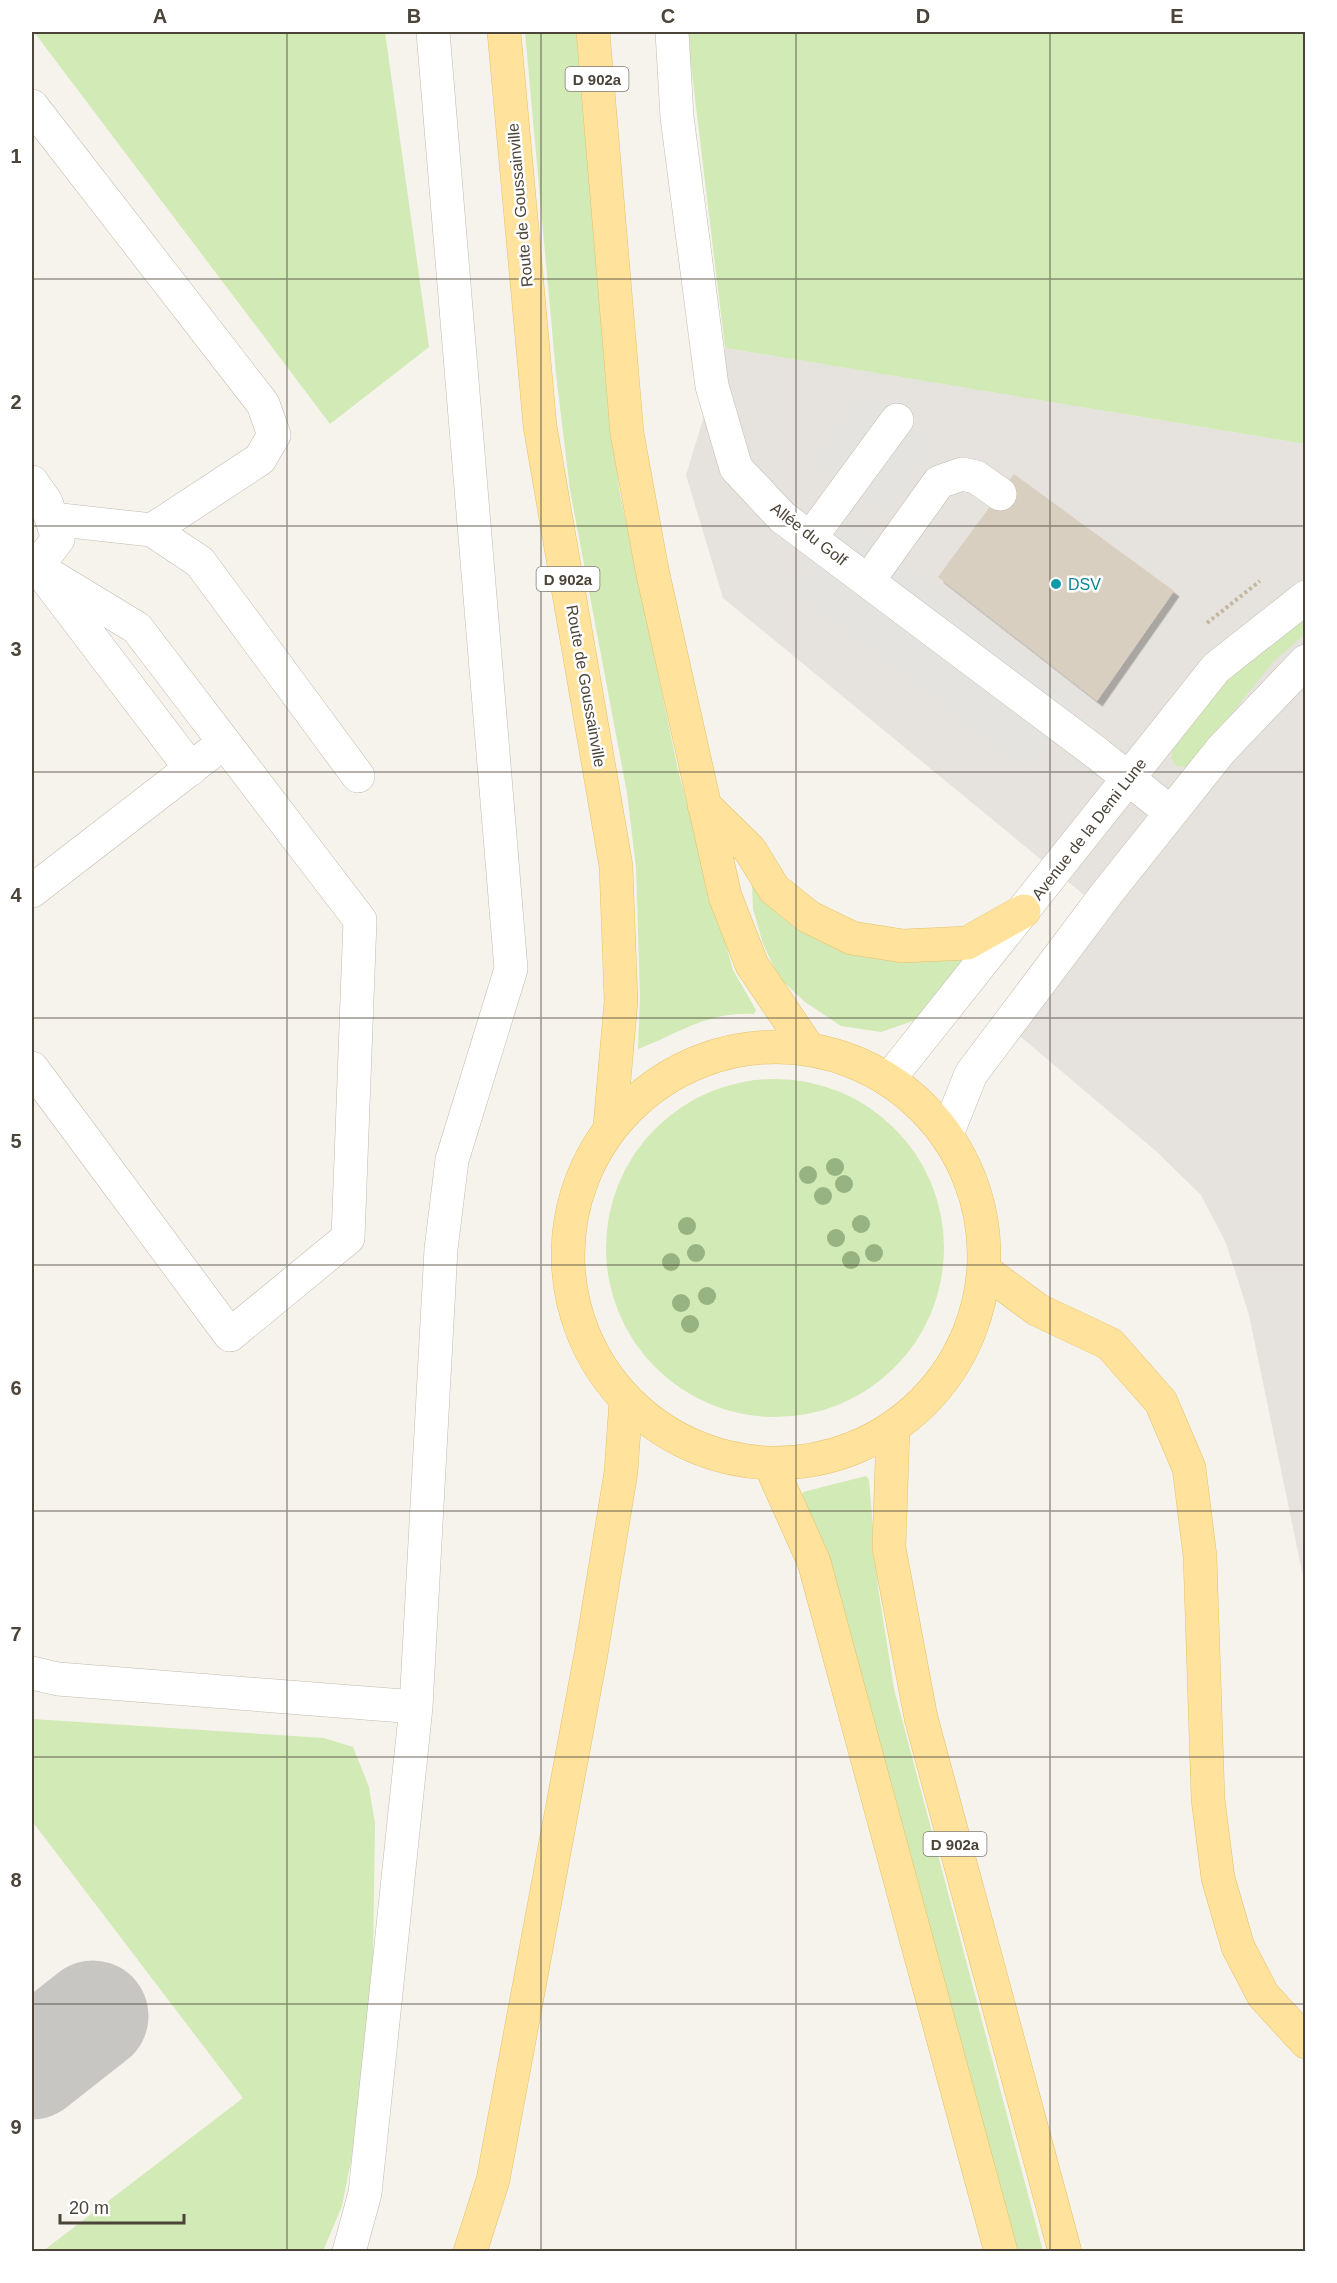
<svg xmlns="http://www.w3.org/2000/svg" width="1337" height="2283" viewBox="0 0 1337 2283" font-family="Arial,sans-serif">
	<defs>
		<filter id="shadow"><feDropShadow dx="5.5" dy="5.5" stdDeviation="0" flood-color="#0004"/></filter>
	</defs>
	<rect width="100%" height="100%" fill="#f6f3ec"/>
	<path fill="#e6e2dd" d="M725,348L1305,444V1586L1249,1315L1226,1243L1201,1195L1157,1152L1014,1031L1106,913L723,598L686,475Z"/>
	<path fill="#d2eab5" d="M34,32H385L429,347L330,424Z
		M525,32H576L619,489L679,774L733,970L756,1010L754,1014C707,1011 678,1034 638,1049L640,997L636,868L627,793L570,490L556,374Z
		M687,32H1305V444L725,348Z
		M1305,612V634L1274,661L1191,764L1185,767L1177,766L1171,758L1172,751L1228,679Z
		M752,885L793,926L841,949L983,943L916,1020L881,1032L841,1026L805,1002L779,978L763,944L753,909Z
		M606 1248a169 169 0 1 1 338 0a169 169 0 1 1-338 0Z
		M866,1476L869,1480L878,1587L894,1689L1043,2251H1013L802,1496L803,1492Z
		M33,1719L324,1738L353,1747L369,1787L375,1824L373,1955L356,2135L342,2206L323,2251H43L243,2098L32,1821Z"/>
	<path fill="#e5e3e0" d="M863,385L941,442L887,518L808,462Z
		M844,514L1087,696L1026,773L789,593Z"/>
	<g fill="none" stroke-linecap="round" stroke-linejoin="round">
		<path stroke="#c8c6c3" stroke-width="111" d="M32,2064L93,2016"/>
	</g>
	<path fill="#d8cfc1" filter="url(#shadow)" d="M1014,474L1174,591L1097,701L938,577Z"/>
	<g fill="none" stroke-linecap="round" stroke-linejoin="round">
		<g stroke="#c2bbae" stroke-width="34">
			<path id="minor" d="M672,32L677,117L712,386L736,468L782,517L1098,754L1170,812
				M32,106L263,404L274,435L260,459L152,530
				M32,482L46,502L58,539L32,573
				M52,519L152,530L200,562L358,776
				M811,537L897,420
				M48,581L191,769
				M868,581L939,482L962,474L976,477L1000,494
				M32,891L208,755
				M32,1068L230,1335L348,1238L360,920L137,628L38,568
				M889,1079L1216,668L1306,597
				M947,1134L971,1074L1107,893L1221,750L1306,661
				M32,1673L58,1679L416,1707
				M349,2252L365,2193L416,1707L441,1249L452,1160L511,969L433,32"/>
		</g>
		<g stroke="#e6c16a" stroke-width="34">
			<path id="major" d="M504,32L540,426L616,866L621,1001L610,1126
				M593,32L627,433L652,570L725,896L752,965L808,1048
				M704,805L750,850L774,889L809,917L852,938L903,946L967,943L1024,911
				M568 1255a208 208 0 1 1 416 0a208 208 0 1 1-416 0Z
				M985,1271L1038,1310L1110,1344L1161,1402L1189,1468L1200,1556L1208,1799L1218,1878L1238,1947L1263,1995L1306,2042
				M893,1430L889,1548L921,1718L1065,2252
				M770,1464L814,1562L1001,2252
				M470,2252L493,2180L591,1654L621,1472L626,1400"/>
		</g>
		<path stroke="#c4b79f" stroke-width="4" stroke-dasharray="3 3" stroke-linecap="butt" d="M1207,623L1260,581"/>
		<use href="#minor" stroke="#fff" stroke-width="33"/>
		<use href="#major" stroke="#ffe39c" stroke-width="33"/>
	</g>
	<g fill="#97b381">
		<circle cx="835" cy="1167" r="9"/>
		<circle cx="808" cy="1175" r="9"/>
		<circle cx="844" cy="1184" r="9"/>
		<circle cx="823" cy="1196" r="9"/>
		<circle cx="861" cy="1224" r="9"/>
		<circle cx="687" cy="1226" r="9"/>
		<circle cx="836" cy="1238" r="9"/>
		<circle cx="696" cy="1253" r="9"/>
		<circle cx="874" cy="1253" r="9"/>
		<circle cx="851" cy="1260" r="9"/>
		<circle cx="671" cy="1262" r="9"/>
		<circle cx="707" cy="1296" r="9"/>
		<circle cx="681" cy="1303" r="9"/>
		<circle cx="690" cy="1324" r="9"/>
	</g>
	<path fill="none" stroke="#4b4439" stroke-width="1.5" stroke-opacity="0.55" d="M287,32V2252M541,32V2252M796,32V2252M1050,32V2252M32,279H1306M32,526H1306M32,772H1306M32,1018H1306M32,1265H1306M32,1511H1306M32,1757H1306M32,2004H1306"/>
	<circle fill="#0f9aa8" stroke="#fff" stroke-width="2" cx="1056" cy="584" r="6"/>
	<g text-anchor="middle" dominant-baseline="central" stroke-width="5" stroke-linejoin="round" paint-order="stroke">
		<g fill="#fff" stroke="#817c74" stroke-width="1.5">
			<rect x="565.5" y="67" width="63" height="24" rx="4.5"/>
			<rect x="536.5" y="567" width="63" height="24" rx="4.5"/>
			<rect x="923.5" y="1832" width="63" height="24" rx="4.5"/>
		</g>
		<g font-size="15" font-weight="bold" fill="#4b4439">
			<text x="597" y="79">D 902a</text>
			<text x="568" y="579">D 902a</text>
			<text x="955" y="1844">D 902a</text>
		</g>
		<g font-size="16" fill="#4b4439" stroke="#fff">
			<text transform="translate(520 205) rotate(-95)">Route de Goussainville</text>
			<text transform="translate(809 534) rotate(38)">Allée du Golf</text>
			<text transform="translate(586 686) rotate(80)">Route de Goussainville</text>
			<text transform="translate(1089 829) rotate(-52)">Avenue de la Demi Lune</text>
		</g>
		<g font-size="16" fill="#0d838f" stroke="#fff" text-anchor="start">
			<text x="1068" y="584">DSV</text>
		</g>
	</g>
	<rect width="1337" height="2283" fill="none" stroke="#ffffff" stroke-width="66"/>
	<path d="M60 2214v9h124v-9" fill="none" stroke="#4b4439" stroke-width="3"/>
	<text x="69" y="2214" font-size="18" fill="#4b4439" stroke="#ffffff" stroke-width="4.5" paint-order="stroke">20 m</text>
	<rect x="33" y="33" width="1271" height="2217" fill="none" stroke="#4b4439" stroke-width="2"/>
	<g font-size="20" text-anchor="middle" font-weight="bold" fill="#4b4439">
		<text x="160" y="23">A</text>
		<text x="414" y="23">B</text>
		<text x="668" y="23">C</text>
		<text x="923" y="23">D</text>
		<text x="1177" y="23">E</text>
		<text x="16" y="163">1</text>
		<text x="16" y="409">2</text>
		<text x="16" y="656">3</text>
		<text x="16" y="902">4</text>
		<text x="16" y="1148">5</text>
		<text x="16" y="1395">6</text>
		<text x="16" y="1641">7</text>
		<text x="16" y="1887">8</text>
		<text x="16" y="2134">9</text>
	</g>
</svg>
